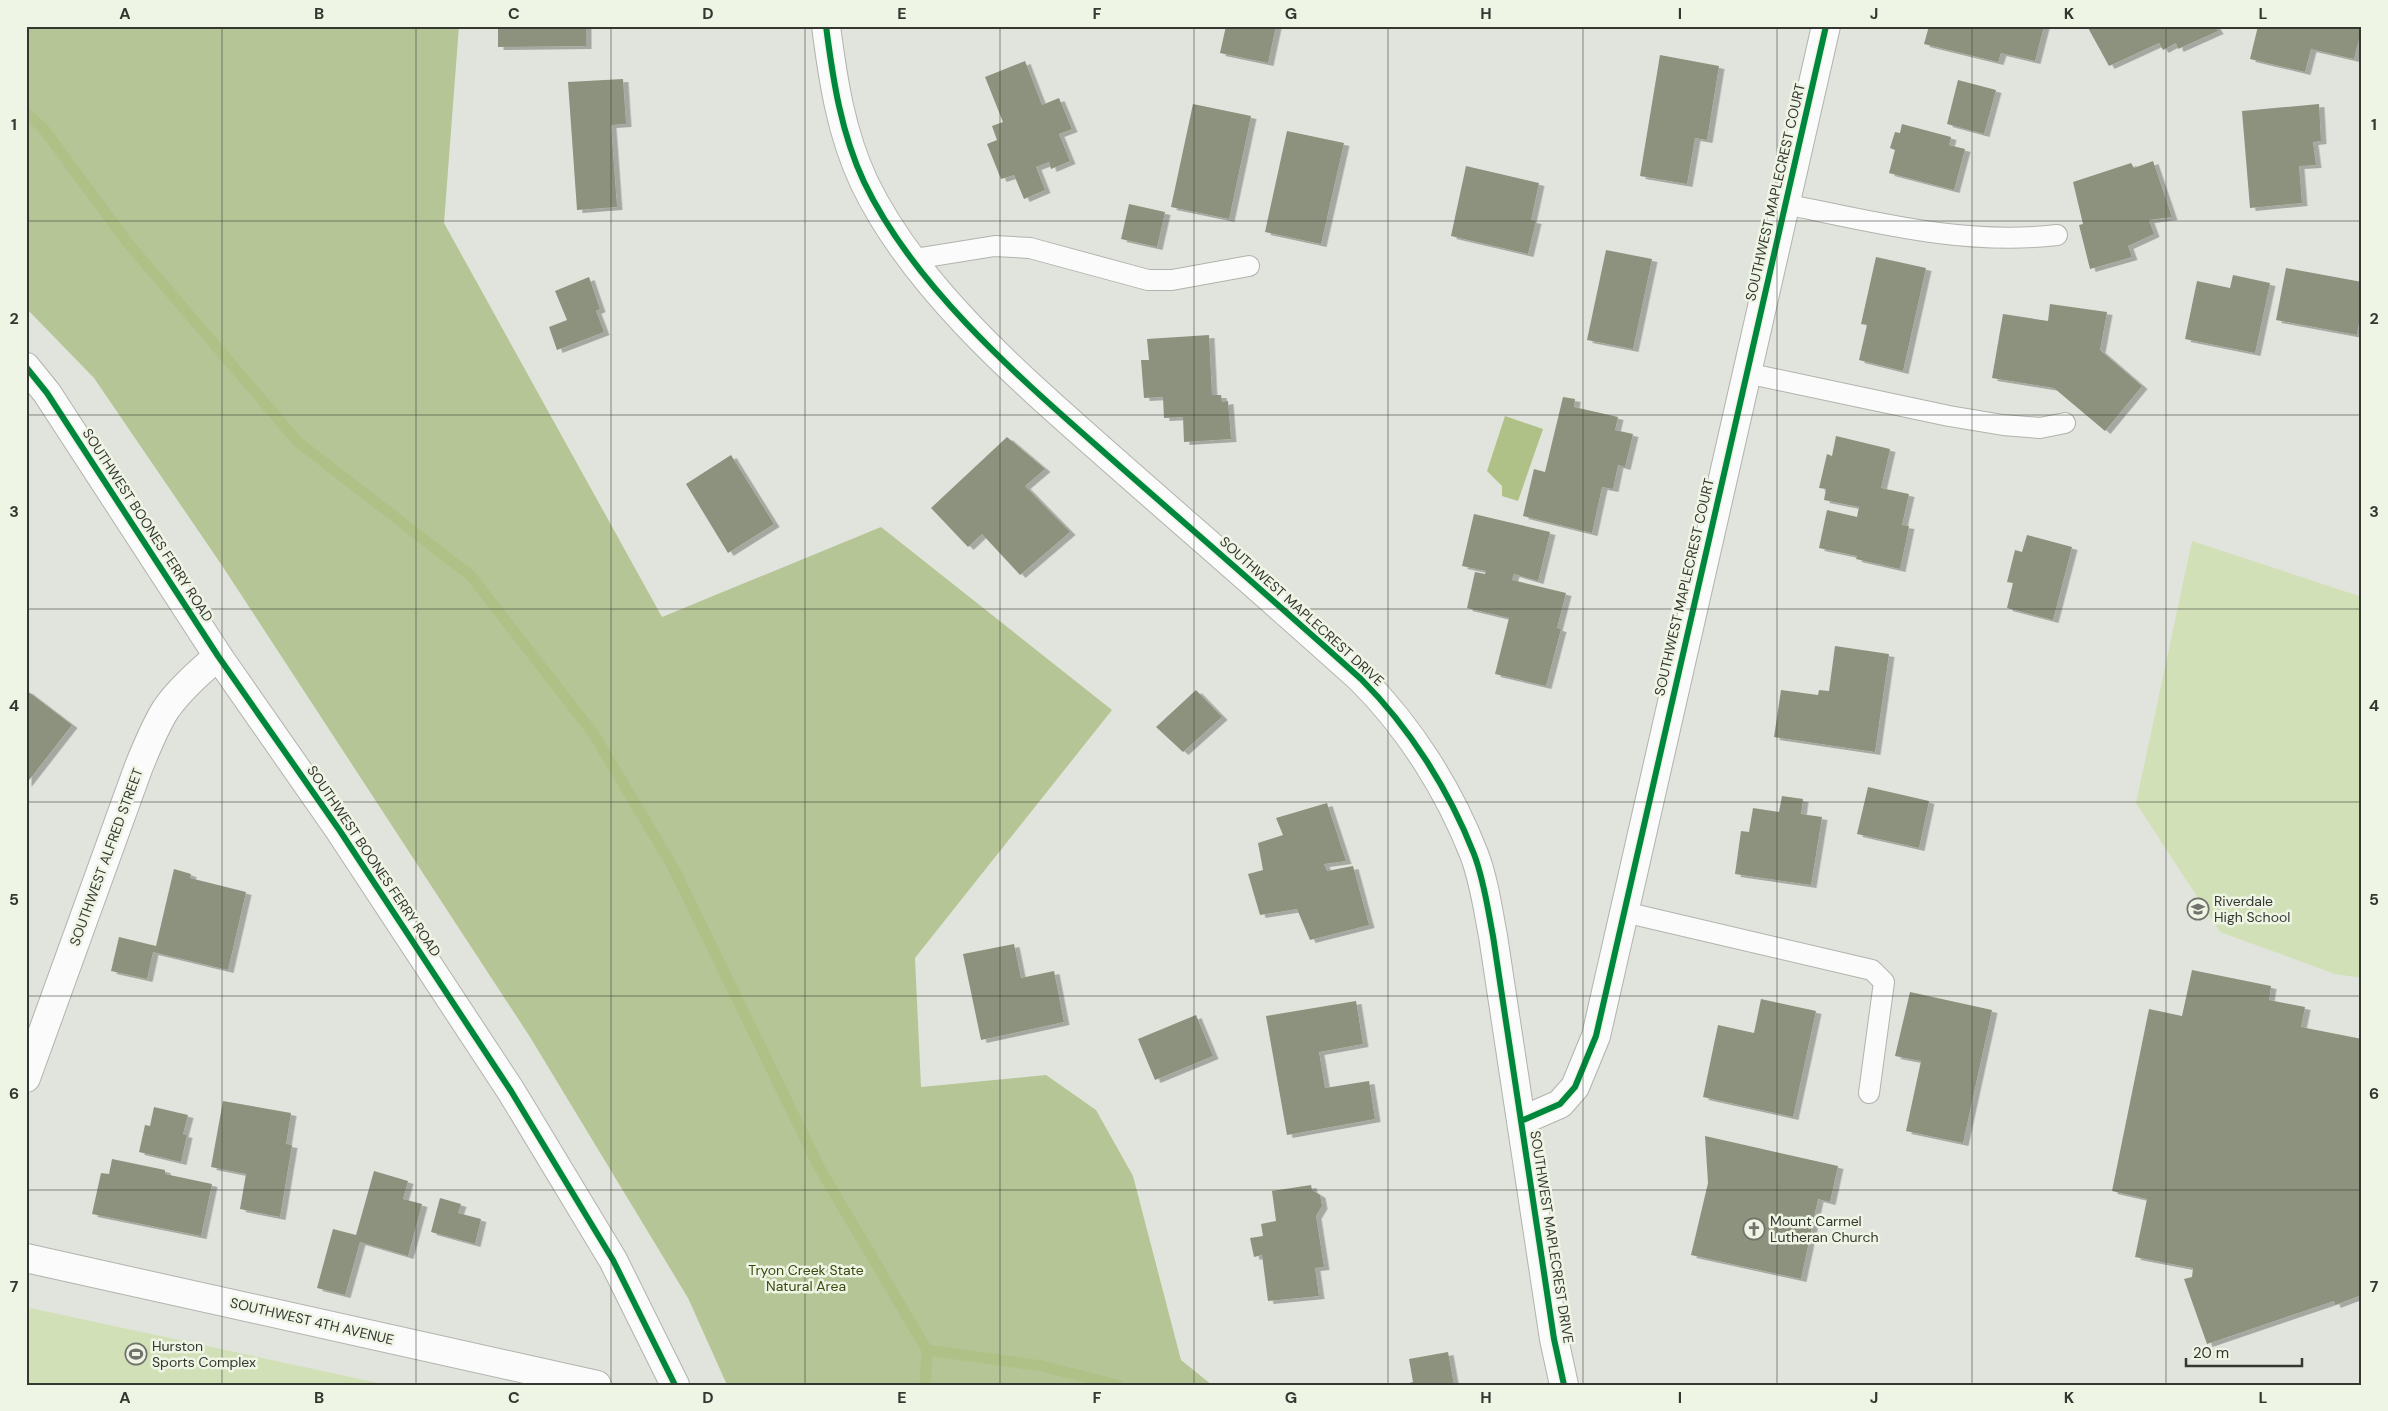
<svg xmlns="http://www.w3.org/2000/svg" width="2388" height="1411" viewBox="0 0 2388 1411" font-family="'DM Sans',sans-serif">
	<defs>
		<filter id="shadow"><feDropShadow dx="5.5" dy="3" stdDeviation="0" flood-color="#0004"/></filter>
	</defs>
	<rect width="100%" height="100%" fill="#e1e4dc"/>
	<path fill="#d2e0b7" d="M2192,541L2362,597V978L2335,974L2220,932L2136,803Z
		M30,1308L388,1385H26V1324Z"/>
	<path fill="#b6c595" d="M26,26H459L444,223L662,617L881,527L1112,710L915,958L921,1087L1046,1075L1096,1110L1133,1176L1181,1360L1212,1385H727L688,1298L530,1037L223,567L94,378L26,308Z"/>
	<path fill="#afc186" d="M1505,416L1543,429L1518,501L1502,496V486L1487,471Z"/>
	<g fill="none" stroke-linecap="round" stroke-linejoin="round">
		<path stroke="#afc186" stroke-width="11" d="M26,113L43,128L127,242L298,442L471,576L593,733L673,867L819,1167L927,1350L925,1385
			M927,1350L1041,1366L1118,1385"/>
	</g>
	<path fill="#8d927e" filter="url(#shadow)" d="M498,26H586V46L498,47Z
		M1226,26H1276L1268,63L1220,53Z
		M1929,26H2044L2035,61L2001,53L1998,62L1924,44Z
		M2087,26H2215L2218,31L2178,49L2176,43L2163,50L2159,43L2109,66Z
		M2258,26H2362V28L2354,59L2311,49L2305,72L2250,59Z
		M1660,55L1719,66L1707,140L1695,138L1687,184L1640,176Z
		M1025,61L1042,105L1059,98L1072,129L1059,134L1070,161L1051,169L1049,162L1036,167L1045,190L1024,199L1014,175L1001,179L987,144L997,140L992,126L1003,122L985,77Z
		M623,79L626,124L611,125L617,207L577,210L568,82Z
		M1958,80L1996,90L1984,134L1947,124Z
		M1193,104L1251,116L1229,219L1171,207Z
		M2319,104L2321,141L2313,142L2316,165L2299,166L2302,203L2250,208L2242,111Z
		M1902,124L1951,137L1949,145L1965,149L1954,190L1889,173L1895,150L1890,148L1895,132L1900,133Z
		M1287,131L1344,143L1321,244L1265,232Z
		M2153,161L2172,217L2149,220L2154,234L2128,246L2132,257L2090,269L2079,225L2083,224L2073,182L2131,163L2134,168Z
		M1466,166L1539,183L1531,220L1536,221L1528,254L1451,236Z
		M1129,204L1165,212L1157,247L1121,239Z
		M1606,250L1652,259L1633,349L1587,340Z
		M1876,257L1926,268L1903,371L1859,360L1867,325L1861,324Z
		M2286,268L2362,282V305L2357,335L2276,320Z
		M2233,275L2270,283L2255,353L2185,339L2197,281L2230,288Z
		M589,277L600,309L596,311L604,332L557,350L549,327L567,320L555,291Z
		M2050,304L2107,312L2100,350L2142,386L2105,431L2054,388L1992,378L2003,314L2048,321Z
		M1209,335L1212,395H1221L1222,402L1228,401L1231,439L1184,442L1183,417L1164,418L1163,397L1144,398L1141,360H1149L1147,339Z
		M1563,397L1575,399L1574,407L1618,417L1615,430L1633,434L1625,467L1618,465L1613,489L1602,487L1592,533L1523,516L1534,469L1545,472Z
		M1836,436L1890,449L1881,488L1909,494L1902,525L1909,526L1900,569L1856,559L1857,556L1819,548L1827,510L1857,517L1859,507L1824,500L1826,489L1819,488L1827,454L1832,456Z
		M1007,437L1045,469L1025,486L1070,532L1020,575L982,534L968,547L931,508Z
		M731,455L774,524L728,553L686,484Z
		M1474,514L1550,532L1538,581L1514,574L1512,580L1566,593L1557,628L1561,629L1546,686L1495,674L1509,618L1467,608L1475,572L1485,574L1486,571L1462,566Z
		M2027,535L2072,547L2053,620L2007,608L2013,583L2007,582L2015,550L2022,552Z
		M1835,646L1889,654L1875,752L1774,737L1781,690L1818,695L1819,690L1829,691Z
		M26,690L72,725L26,784Z
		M1196,690L1222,717L1183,752L1156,727Z
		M1868,787L1929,801L1919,848L1857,834Z
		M1782,796L1803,799L1801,814L1822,817L1811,885L1735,874L1741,831L1749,832L1753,808L1779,812Z
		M1327,803L1346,861L1324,864L1327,871L1353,866L1369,925L1310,940L1297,909L1260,915L1248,874L1263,870L1258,843L1283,835L1276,818Z
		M174,869L191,874L190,878L246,892L228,970L153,952L147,979L111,971L119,937L156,946Z
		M1014,944L1021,978L1054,971L1064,1022L981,1040L963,954Z
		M2192,970L2271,986L2269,1000L2305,1007L2301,1027L2362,1039V1295L2335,1305L2334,1301L2207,1344L2184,1279L2192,1277L2193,1268L2135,1257L2147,1199L2112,1191L2149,1009L2182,1016Z
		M1910,992L1992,1010L1963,1143L1906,1131L1921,1061L1895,1056Z
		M1761,999L1816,1011L1793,1117L1703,1097L1718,1025L1754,1033Z
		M1356,1001L1363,1044L1319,1052L1325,1088L1369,1081L1375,1119L1287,1135L1266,1016Z
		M1196,1015L1213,1056L1155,1080L1138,1039Z
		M223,1101L291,1113L286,1144L292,1145L280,1217L240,1209L246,1174L211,1167Z
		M154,1107L188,1115L183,1134L187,1135L181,1162L139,1152L145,1125L150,1126Z
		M1705,1136L1838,1166L1830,1202L1818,1199L1801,1279L1691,1255L1708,1183Z
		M112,1159L165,1170V1174L212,1184L201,1236L92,1214L101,1173L109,1174Z
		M374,1171L408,1181L403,1199L422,1204L408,1256L360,1242L345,1295L317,1288L333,1229L356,1235Z
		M1311,1185L1312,1190L1320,1195L1322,1206L1316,1216L1324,1267L1315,1268L1319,1296L1268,1301L1262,1255L1254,1257L1250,1238L1263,1236L1261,1224L1276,1221L1272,1191Z
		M440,1198L461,1204L458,1213L481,1219L475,1244L431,1232Z
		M1448,1352L1454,1385H1402L1413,1382L1409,1359Z"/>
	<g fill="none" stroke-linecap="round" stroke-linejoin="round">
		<g stroke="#b1b3ad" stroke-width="22">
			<path id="service" d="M1785,204C1874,222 1965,246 2057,235
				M914,259L995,246L1030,248L1148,280H1172L1249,266
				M1746,373L1949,416L2003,425L2040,428L2065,423
				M1624,912L1872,970L1884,982L1869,1093"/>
		</g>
		<g stroke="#b1b3ad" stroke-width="30">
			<path id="minor" d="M826,26C833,80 841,133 864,182C914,287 1020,378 1106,454C1191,529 1277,603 1361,679C1410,728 1449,790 1474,854C1484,880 1488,910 1493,936L1554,1339L1564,1385
				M26,1078L139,766C147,747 155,726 166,709C180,689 200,672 218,656
				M1521,1121L1560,1104L1575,1087L1596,1036L1826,26
				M26,1258L597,1385"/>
		</g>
		<g stroke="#b1b3ad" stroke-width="30">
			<path id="secondary" d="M26,367L47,393L218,656L340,831L511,1091L613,1260L675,1385"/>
		</g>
		<use href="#service" stroke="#fafbfa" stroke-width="20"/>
		<use href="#minor" stroke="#fafbfa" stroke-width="28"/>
		<use href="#secondary" stroke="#fafbfa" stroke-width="28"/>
		<g stroke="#eff5e5" stroke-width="9">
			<path id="cycleway" d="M826,26C833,80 841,133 864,182C914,287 1020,378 1106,454C1191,529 1277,603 1361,679C1410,728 1449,790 1474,854C1484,880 1488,910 1493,936L1554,1339L1564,1385
				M26,367L47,393L218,656L340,831L511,1091L613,1260L675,1385
				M1521,1121L1560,1104L1575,1087L1596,1036L1826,26"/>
		</g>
		<use href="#cycleway" stroke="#00873e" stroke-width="6"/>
	</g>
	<path fill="none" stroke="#343630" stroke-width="1" stroke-opacity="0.55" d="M222,26V1385M416,26V1385M611,26V1385M805,26V1385M1000,26V1385M1194,26V1385M1388,26V1385M1583,26V1385M1777,26V1385M1972,26V1385M2166,26V1385M26,221H2362M26,415H2362M26,609H2362M26,802H2362M26,996H2362M26,1190H2362"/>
	<defs>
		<g id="school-ring" transform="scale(1.125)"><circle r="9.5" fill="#eff5e5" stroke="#71736c" stroke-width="1.5"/><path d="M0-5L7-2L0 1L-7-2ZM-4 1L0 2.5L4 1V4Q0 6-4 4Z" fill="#71736c"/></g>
		<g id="church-ring" transform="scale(1.125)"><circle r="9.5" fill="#eff5e5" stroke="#71736c" stroke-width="1.5"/><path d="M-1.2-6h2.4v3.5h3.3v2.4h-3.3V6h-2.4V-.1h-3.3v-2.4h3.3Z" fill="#71736c"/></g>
		<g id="stadium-ring" transform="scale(1.125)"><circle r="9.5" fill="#eff5e5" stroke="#71736c" stroke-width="1.5"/><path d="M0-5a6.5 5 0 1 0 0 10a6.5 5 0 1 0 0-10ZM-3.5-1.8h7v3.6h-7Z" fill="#71736c"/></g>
	</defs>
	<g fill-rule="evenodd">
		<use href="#school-ring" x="2198" y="909"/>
		<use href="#church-ring" x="1754" y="1229"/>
		<use href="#stadium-ring" x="136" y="1354"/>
	</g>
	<g text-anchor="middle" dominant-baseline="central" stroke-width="5" stroke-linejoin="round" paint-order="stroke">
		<g font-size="14" fill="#343630" stroke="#eff5e5">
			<text transform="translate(1775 192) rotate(-77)">SOUTHWEST MAPLECREST COURT</text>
			<text transform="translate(148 525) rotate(57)">SOUTHWEST BOONES FERRY ROAD</text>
			<text transform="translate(1684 587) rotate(-77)">SOUTHWEST MAPLECREST COURT</text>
			<text transform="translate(1302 611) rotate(42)">SOUTHWEST MAPLECREST DRIVE</text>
			<text transform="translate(106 857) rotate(-70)">SOUTHWEST ALFRED STREET</text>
			<text transform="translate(374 861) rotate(56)">SOUTHWEST BOONES FERRY ROAD</text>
			<text transform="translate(1552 1237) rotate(81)">SOUTHWEST MAPLECREST DRIVE</text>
			<text transform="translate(312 1321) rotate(13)">SOUTHWEST 4TH AVENUE</text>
		</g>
		<g font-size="14" fill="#343630" stroke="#eff5e5" text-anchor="start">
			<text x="2214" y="901">Riverdale<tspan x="2214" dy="16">High School</tspan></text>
			<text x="1770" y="1221">Mount Carmel<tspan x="1770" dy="16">Lutheran Church</tspan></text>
			<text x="152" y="1346">Hurston<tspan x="152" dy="16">Sports Complex</tspan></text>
		</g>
		<g font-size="14" fill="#3b4a0e" stroke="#eff5e5">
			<text x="806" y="1270">Tryon Creek State<tspan x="806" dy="16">Natural Area</tspan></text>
		</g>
	</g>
	<rect width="2388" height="1411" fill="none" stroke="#eff5e5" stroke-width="55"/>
	<path d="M2186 1358v8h116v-8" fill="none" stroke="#343630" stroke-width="2.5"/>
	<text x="2193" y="1358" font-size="15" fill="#343630" stroke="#eff5e5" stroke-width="4" paint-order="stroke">20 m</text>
	<rect x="28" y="28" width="2332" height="1356" fill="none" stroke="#343630" stroke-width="2"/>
	<g font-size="16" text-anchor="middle" font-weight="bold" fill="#343630">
		<text x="125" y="19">A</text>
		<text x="319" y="19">B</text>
		<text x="514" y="19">C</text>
		<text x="708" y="19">D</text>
		<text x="902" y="19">E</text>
		<text x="1097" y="19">F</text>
		<text x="1291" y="19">G</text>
		<text x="1486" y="19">H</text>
		<text x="1680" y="19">I</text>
		<text x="1874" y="19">J</text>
		<text x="2069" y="19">K</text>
		<text x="2263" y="19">L</text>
		<text x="14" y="130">1</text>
		<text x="2374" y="130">1</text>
		<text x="14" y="324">2</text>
		<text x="2374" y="324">2</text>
		<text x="14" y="517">3</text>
		<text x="2374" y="517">3</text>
		<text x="14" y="711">4</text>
		<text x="2374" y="711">4</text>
		<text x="14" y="905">5</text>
		<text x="2374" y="905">5</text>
		<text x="14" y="1099">6</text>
		<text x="2374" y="1099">6</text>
		<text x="14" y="1292">7</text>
		<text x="2374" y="1292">7</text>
		<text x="125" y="1403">A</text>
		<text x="319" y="1403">B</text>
		<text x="514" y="1403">C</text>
		<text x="708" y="1403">D</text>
		<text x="902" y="1403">E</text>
		<text x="1097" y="1403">F</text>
		<text x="1291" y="1403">G</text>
		<text x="1486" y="1403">H</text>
		<text x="1680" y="1403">I</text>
		<text x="1874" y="1403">J</text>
		<text x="2069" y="1403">K</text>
		<text x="2263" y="1403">L</text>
	</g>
</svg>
